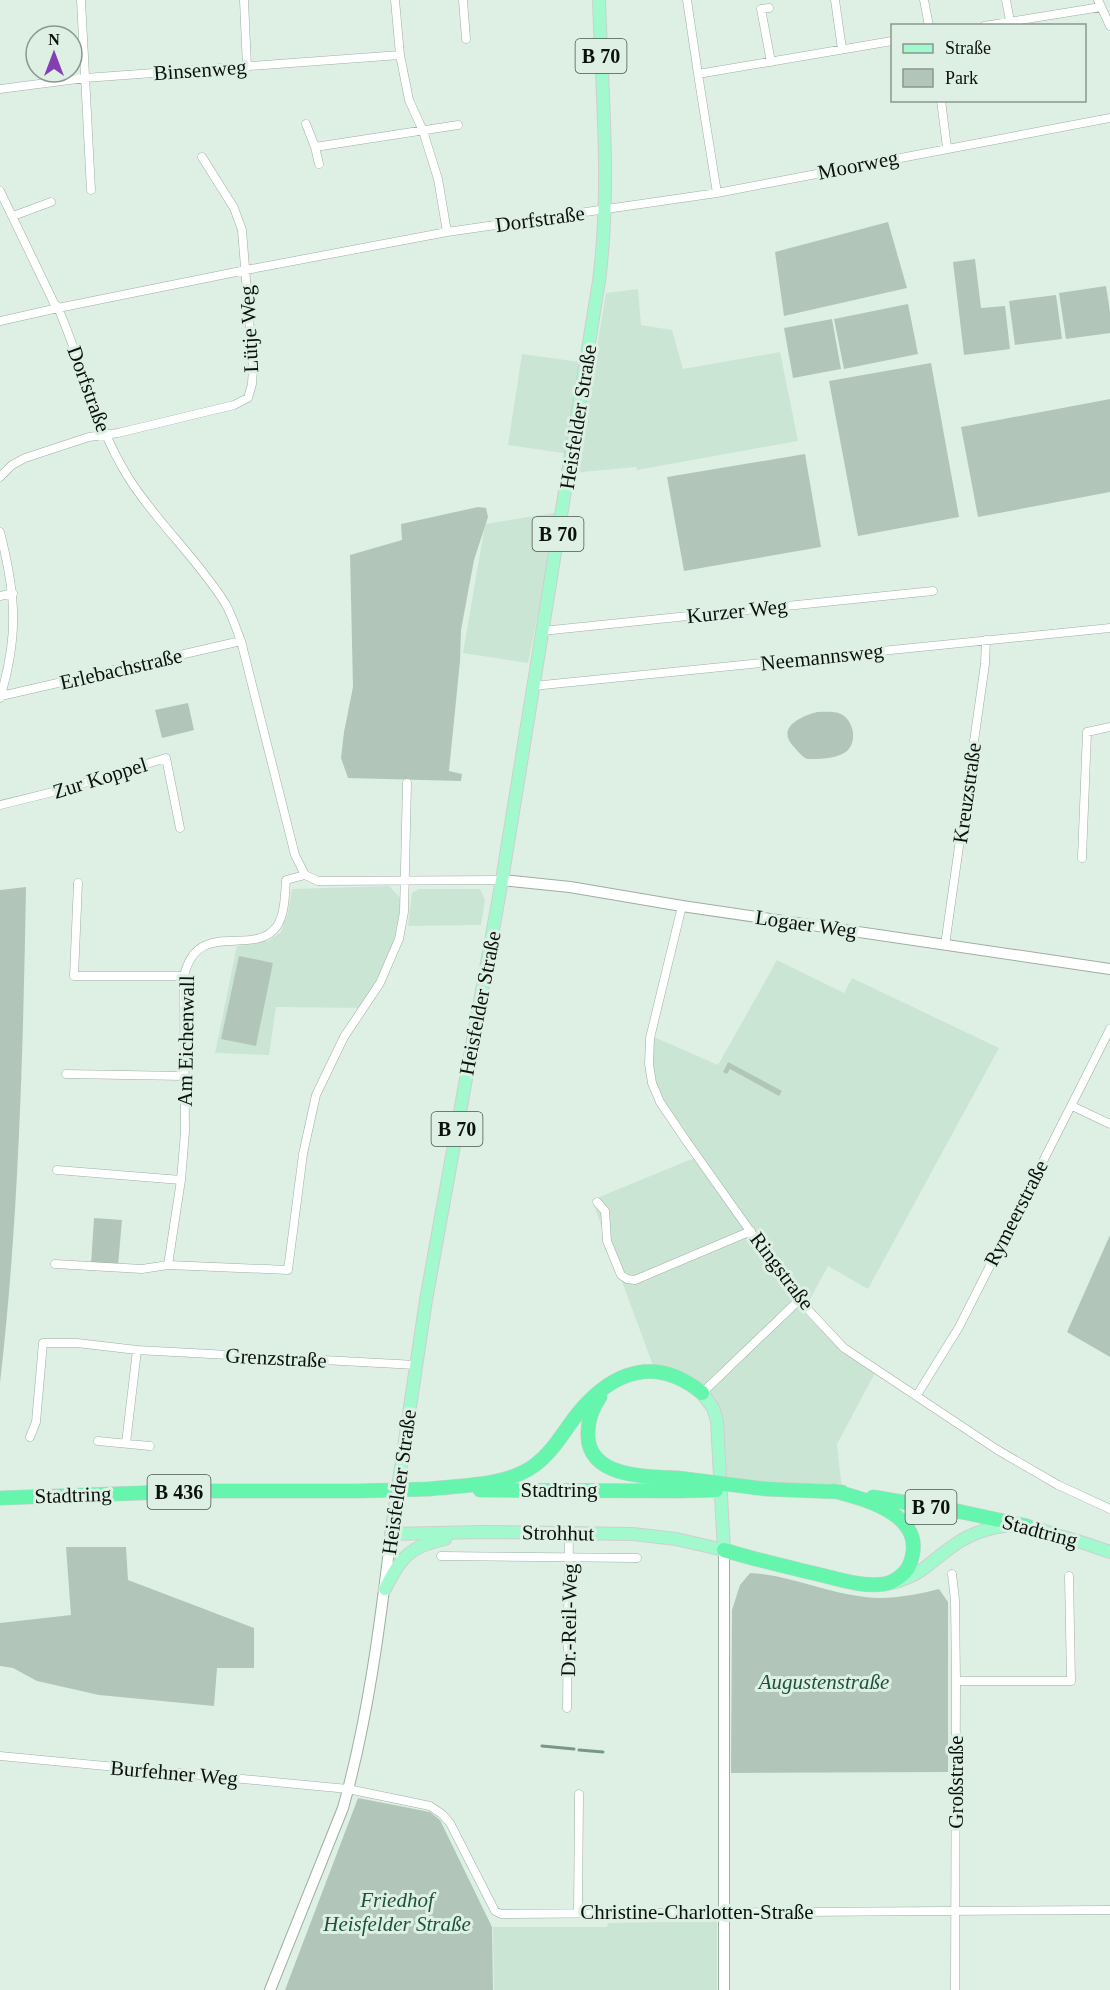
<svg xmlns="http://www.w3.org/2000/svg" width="1110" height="1990" viewBox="0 0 1110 1990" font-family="'Times New Roman',serif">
	<rect width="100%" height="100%" fill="#def0e4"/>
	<path fill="#cbe5d5" d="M638,289L641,325L672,330L683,369L780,352L798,441L637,470L636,467L572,473L576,455L508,445L522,354L594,364L606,293Z
		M559,512L528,663L463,653L485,524Z
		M389,886L401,899L396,939L390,958L362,1008L276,1007L269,1055L215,1053L237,946L268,941L281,932L288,913L292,889Z
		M419,889H480L485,900L481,925L408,926L412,893Z
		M777,960L844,993L852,978L999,1048L868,1289L828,1266L803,1312L842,1351L875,1373L837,1444L842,1490L721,1481L718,1422L703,1393L655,1371L592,1200L699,1156L666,1104L656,1085L652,1064L654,1037L718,1065Z
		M717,1921V1990H494L493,1927H607L608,1923Z"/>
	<path fill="#b1c6b9" d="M888,222L907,288L784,316L775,252Z
		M975,259L981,308L1005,306L1010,349L964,355L953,262Z
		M1106,286L1110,312V333L1066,339L1059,293Z
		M1056,295L1062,339L1015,345L1009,301Z
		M908,304L918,354L844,369L834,319Z
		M832,319L841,369L793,378L784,328Z
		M931,363L959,517L858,536L829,381Z
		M1110,399V492L978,517L961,427Z
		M805,454L821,547L684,571L667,477Z
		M478,507L486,508L488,517L474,560L461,630L460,661L449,771L462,774L461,781L348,778L341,758L344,732L353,687L350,555L402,540L401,524Z
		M188,703L194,730L162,738L155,710Z
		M817,712C825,712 834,711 841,714C855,721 858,745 844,753C834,759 819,759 807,759C801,756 798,751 793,746C776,727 802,716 817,712Z
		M26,887C23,1052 19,1218 0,1383V890Z
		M239,956L273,963L256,1046L221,1039Z
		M728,1062L782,1091L779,1096L730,1069L727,1074L723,1072Z
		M94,1218L122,1220L118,1266L91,1264Z
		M1110,1235V1357L1067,1332Z
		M66,1547H126L128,1580L254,1628V1668H217L214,1706L99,1695L37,1681L13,1668L0,1666V1623L71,1615Z
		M750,1573C789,1575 826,1593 865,1597C889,1600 915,1595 939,1589L948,1602V1772L731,1773L732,1610L740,1585Z
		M358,1798L430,1812L440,1820L492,1927L493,1990H285Z"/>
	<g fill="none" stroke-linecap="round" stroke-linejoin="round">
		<path stroke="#7a9785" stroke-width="3" d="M542,1746L574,1749
			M579,1750L603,1752"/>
		<g stroke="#9dafa4" stroke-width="9">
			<path id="street" d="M81,0L91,190
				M244,0L247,67
				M395,0L400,55L409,100L423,131L438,179L447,232
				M463,0L466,39
				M687,0L698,74
				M835,0L842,49
				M924,0L929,26
				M1006,0L1010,21
				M1098,0L1110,26
				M769,8L761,9L771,62
				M984,26L1101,7
				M0,89L85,78L400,55
				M941,100L947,148
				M306,124L315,147L458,125
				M315,147L319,164
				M0,191L54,303L58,308L0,321
				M717,193L698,74L892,41
				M13,216L51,202
				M0,477L12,465L25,458L89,437L118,433L234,405L248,398L252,384L253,367L242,230L234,208L202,157
				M0,532C16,594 19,636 0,698
				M0,596L13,593
				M542,631L933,591
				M533,686L1110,628
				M1,696L241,641
				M0,805L61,790L166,758L180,828
				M1082,858L1087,732L1110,727
				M502,880L318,881L305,875L295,855L241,641C236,628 232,615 225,603C197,558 156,522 128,477C95,424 83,365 58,308L246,270L447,232L717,193L1110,118
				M78,883L74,976H184
				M682,906L650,1038L649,1064L652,1083L660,1102L687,1142L799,1300L844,1348L996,1449L1058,1485L1110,1509
				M945,945L985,664L986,640
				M66,1074L184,1076
				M1072,1106L1110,1124
				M57,1170L181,1180
				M597,1202L605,1211L607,1241L621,1275L627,1279L635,1280L751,1231
				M55,1264L142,1269L168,1265L181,1180L185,1132L184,976C198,916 254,959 277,926C285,914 285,894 286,880L305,875
				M168,1265L288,1270L303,1154L316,1095L344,1037L380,983L399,939L404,912L407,783
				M702,1393L799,1300
				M917,1395L959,1327L1110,1029
				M30,1437L36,1422L43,1343H77L137,1350L416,1365
				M98,1441L150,1446
				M126,1443L137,1350
				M441,1556L637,1558
				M952,1574L955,1600L956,1681L955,1990
				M956,1681H1071L1069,1576
				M567,1708L569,1532
				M0,1756L348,1789L430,1806L442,1814L450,1823L495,1911L501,1914L1110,1910
				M578,1913L579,1794"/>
		</g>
		<g stroke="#9dafa4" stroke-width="12">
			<path id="secondary" d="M502,880L570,887L682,906L1110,969
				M724,1550V1990
				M270,1990L343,1808C368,1719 380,1625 391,1534"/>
		</g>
		<g stroke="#cecfcf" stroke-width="14">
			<path id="primary" d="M599,0C602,94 611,188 599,281L502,880L426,1300L391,1534L482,1532L633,1534L676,1539L724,1550L717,1421L713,1408L702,1393
				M891,1583C923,1575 928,1563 953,1546C973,1531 1002,1523 1027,1526C1035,1527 1045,1531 1053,1534C1072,1539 1091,1545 1110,1552
				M385,1589C400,1558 410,1546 445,1539"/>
		</g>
		<g stroke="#cecfcf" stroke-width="15">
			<path id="highway" d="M600,1397C591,1410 587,1422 588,1437C590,1478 649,1477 678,1478
				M430,1489C464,1485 507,1486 535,1465C554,1451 565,1429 579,1412C614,1370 657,1356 702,1393
				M766,1489L842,1492
				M480,1490L679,1491
				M873,1497L962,1512L1027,1526
				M0,1498L197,1491H358
				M724,1550C756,1560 788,1567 821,1575C841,1580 863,1587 884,1584C893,1583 905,1574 909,1566C930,1516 868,1500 834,1491"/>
		</g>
		<use href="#street" stroke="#fff" stroke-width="8"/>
		<use href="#secondary" stroke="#fff" stroke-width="10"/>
		<use href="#primary" stroke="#a3f9ce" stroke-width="12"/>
		<use href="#highway" stroke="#66f5ad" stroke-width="14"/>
		<g stroke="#cecfcf" stroke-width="15" stroke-linecap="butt">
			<path id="highway-bridge" d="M678,1478L766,1489
				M358,1491L430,1489
				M679,1491L716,1490"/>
		</g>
		<use href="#highway-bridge" stroke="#66f5ad" stroke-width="14"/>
	</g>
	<g text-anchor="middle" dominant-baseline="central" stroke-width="6" stroke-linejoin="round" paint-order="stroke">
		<g fill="#def0e4" stroke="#4a544e" stroke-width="1.5">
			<rect x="575.5" y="39" width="51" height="34" rx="4.5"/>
			<rect x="532.5" y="517" width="51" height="34" rx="4.5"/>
			<rect x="431.5" y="1112" width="51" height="34" rx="4.5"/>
			<rect x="147.5" y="1475" width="63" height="34" rx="4.5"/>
			<rect x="905.5" y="1490" width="51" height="34" rx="4.5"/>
		</g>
		<g font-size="20" font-weight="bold" fill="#0b110d">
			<text x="601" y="56">B 70</text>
			<text x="558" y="534">B 70</text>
			<text x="457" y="1129">B 70</text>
			<text x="179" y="1492">B 436</text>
			<text x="931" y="1507">B 70</text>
		</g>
		<g font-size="21" fill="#0b110d" stroke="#def0e4">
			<text transform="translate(200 70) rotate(-4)">Binsenweg</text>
			<text transform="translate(858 165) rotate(-11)">Moorweg</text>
			<text transform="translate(540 219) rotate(-8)">Dorfstraße</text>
			<text transform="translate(249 329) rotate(-93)">Lütje Weg</text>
			<text transform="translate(89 389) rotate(70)">Dorfstraße</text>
			<text transform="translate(578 417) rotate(-81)">Heisfelder Straße</text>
			<text transform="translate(737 611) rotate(-6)">Kurzer Weg</text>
			<text transform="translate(822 657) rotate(-6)">Neemannsweg</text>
			<text transform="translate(121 669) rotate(-13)">Erlebachstraße</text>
			<text transform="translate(100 778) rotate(-17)">Zur Koppel</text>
			<text transform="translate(967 793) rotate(-82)">Kreuzstraße</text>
			<text transform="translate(806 924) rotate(8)">Logaer Weg</text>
			<text transform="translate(480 1003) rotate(-79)">Heisfelder Straße</text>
			<text transform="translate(186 1041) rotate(-89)">Am Eichenwall</text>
			<text transform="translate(1016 1213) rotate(-63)">Rymeerstraße</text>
			<text transform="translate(782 1271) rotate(53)">Ringstraße</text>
			<text transform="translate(276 1358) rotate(3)">Grenzstraße</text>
			<text transform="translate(399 1482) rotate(-82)">Heisfelder Straße</text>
			<text x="559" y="1490">Stadtring</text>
			<text transform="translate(73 1495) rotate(-2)">Stadtring</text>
			<text transform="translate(1040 1531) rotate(15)">Stadtring</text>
			<text transform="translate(558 1533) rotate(1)">Strohhut</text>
			<text transform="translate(569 1620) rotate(-89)">Dr.-Reil-Weg</text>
			<text transform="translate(174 1773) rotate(5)">Burfehner Weg</text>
			<text transform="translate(956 1782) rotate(-90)">Großstraße</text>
			<text x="697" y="1912">Christine-Charlotten-Straße</text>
		</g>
		<g font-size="21" font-style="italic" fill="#1f5339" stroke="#def0e4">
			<text x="824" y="1682">Augustenstraße</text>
			<text x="397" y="1900">Friedhof<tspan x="397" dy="24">Heisfelder Straße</tspan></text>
		</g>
	</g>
	<rect x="891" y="24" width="195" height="78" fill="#def0e4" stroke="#8a978e" stroke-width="1.5"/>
	<rect x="903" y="44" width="30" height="9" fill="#a3f9ce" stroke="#8a978e" stroke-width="1.5"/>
	<text x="945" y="54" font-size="18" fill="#0b110d">Straße</text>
	<rect x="903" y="69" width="30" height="18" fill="#b1c6b9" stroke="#8a978e" stroke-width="1.5"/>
	<text x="945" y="84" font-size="18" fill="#0b110d">Park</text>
	<g transform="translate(54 54)"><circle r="28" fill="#def0e4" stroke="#8a978e" stroke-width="1.5"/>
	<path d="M0-4.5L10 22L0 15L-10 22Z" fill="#833fb3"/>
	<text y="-9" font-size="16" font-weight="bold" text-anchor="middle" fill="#0b110d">N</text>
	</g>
</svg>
